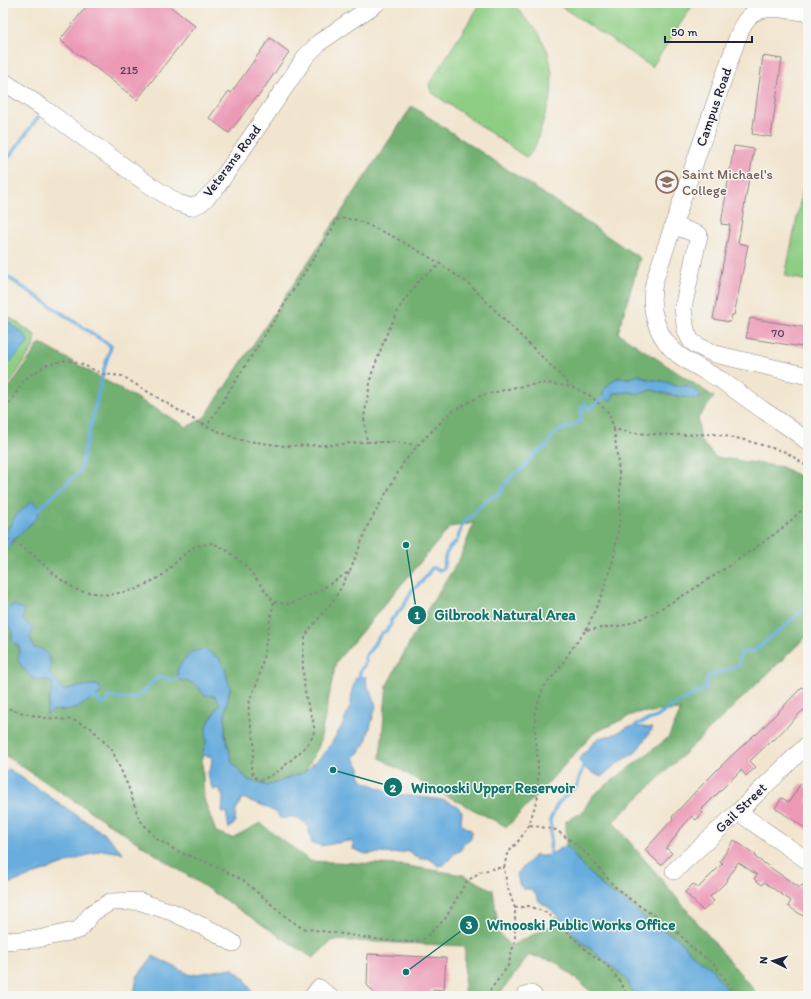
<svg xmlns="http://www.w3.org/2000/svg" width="811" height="999" viewBox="0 0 811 999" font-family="Itim,sans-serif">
	<rect width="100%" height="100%" fill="#f6f6f2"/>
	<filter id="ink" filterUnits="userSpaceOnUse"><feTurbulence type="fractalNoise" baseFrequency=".025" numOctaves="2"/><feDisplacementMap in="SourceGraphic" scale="8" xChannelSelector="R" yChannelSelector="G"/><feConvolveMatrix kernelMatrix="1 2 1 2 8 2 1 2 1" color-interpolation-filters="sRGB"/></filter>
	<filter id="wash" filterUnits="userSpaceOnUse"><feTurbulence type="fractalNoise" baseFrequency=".012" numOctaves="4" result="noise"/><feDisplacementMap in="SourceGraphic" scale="16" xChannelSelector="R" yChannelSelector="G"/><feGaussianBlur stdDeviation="0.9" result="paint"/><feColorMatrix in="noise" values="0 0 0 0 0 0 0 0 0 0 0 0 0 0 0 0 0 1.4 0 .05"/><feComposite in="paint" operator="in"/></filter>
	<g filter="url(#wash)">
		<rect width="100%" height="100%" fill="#f2e5cf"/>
		<path fill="#8ecd84" stroke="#587860" d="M481,3H512L538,32L548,52L552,73L551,96L535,147L527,158L431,92L429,84Z
			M556,3H694L652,67Z
			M808,164V281L785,276Z
			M3,313L35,335L33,348L3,393Z"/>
		<path fill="#72b072" stroke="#4a6956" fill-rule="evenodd" d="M412,106L640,258L618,333L714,397L698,418L700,440L715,457L782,467L803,478L808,495V635L613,822L759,996H731L711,968L692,954L676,937L655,926L624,901L606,890L580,863L566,845V821L582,813L592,796L668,738L681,710L636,713L594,733L507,827L428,786L380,758L387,685L426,612L460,558L474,523L450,527L336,662L319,746L305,772L268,786L248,780L232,762L225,734V712L230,689L178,679C191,682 198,683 204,695L215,696L220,703L206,727L207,742L202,755L204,799L216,832L232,838L260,823L310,861L401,865L463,875L493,890L499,933L510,946L561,921L581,941L626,978L635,996H596L555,961L529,955L498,996H464L465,946L333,940L313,958L3,754V554L6,551L12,541L38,517L16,515L10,526L3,534V397L40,343L187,427L205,417ZM639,375L647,379L667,382L676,386H688L689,398L668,394L651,389L638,394L631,392L614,393L616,378H631ZM12,605L23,620L34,648L42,649L49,673L58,682L62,691L70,688L102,692L76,709L52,711L54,682L48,680H37L20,648L12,641V631L4,619Z"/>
		<path fill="#69adde" stroke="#46688c" d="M7,321L25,335L29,343L3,369V325Z
			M639,375L647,379L667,382L676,386H688L698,392L701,397L699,399L677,396L651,390L638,394L631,392L614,393L611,401L602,395L606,387L616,378H631Z
			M32,501L39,507L38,517L12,541L6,551L3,554V534L10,526L16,515Z
			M12,605L24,609L23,620L33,628L30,638L34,648L42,649C49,657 53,661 49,673L58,682L62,691C74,687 85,685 98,685L102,692L76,709L52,711L46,715L53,683C45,678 43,682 37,680C29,678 23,667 18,661L20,648L12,641V631L3,619Z
			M204,649L218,657L225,669L230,688L225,712V734L232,762L248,780L268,786L305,772L328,749L343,724L351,704L352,690L356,677H366L367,686L372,694L376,706L365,745L354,758L360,768V777L365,782L395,794L444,800L456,805L462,811L461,824L472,831L471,838L464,844L460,851L455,853L445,864L439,866L428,858L420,859L408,851C398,854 389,854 379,853C374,853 370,854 366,854C362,853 357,850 353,849V842L348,841L321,846L317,844H312L307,825C302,821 297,817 290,817C286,818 284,819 280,818L277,813L264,806L242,798L236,810L235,823L229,829L226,812L222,813L223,797L219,788L213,790L207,774L211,767L212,757L202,755L206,742V727L220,703L215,696L204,695C198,683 191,682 178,679L177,670L183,661L192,652Z
			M635,726L653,728L635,753L615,765L601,777L587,770L578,760L598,738L613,735L628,727Z
			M9,769L106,835L123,853L102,850L3,886V773Z
			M566,845L580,863L606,890L624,901L655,926L676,937L692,954L711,968L731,996H635L626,978L581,941L561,921L552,910L539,901L536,895L530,889H523L519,884L517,873L535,855C547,859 556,851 566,845Z
			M153,956L191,975L232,968L245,979L252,992L250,996H135L134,994L137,977Z"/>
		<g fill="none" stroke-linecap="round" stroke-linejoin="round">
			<path stroke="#69adde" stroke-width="3.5" d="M3,165L39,116
				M3,274L111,346L104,369L80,471L35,513
				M3,602L11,613
				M359,680L360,672L366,661L365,659L366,655L371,649L376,641L382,633L386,631L388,628L390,626L391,624V620C397,615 406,603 409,596C411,594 410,592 412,590C416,587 417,589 419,583H421L432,568H434L439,570L443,569L446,554L450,547L457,541L462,525L466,520L472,516L482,504L493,496L500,494C502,488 509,479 513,475C516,472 520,471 523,468C526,465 527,462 529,460C534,454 540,449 547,447C549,440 552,435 558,432C571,424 585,427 581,408L585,403L588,409L605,397
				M90,698H97L100,703H107V698L114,697L134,699L147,689L151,682L160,677L174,680L181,676
				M635,726L637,724L657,717L669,708L706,688L707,677L739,665L741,652H753L794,618L808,605
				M550,856L551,828L550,820L557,805L566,795L577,786L583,766"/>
		</g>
		<g id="blocks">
			<path fill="#ec99b6" d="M89,3H166L195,26L137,100L60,40Z
				M270,38L289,52L258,97L257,96L229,133L209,118L229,91L231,93Z
				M763,56L782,59L771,137L752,134Z
				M734,146L754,149L738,243L748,245L734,315H732L730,322L713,319L730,225L721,224Z
				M750,318L808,328V348L746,338Z
				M802,687L808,693V716L803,710L774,740L773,739L750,761L756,767L746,776L741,770L700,811L703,813L696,820L692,816L676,834L677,835L666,848L672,853L661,865L645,850L673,819L672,817L696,791L725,762L755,734L756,735Z
				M801,783L808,788V830L775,808L782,798L789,802Z
				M734,840L756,855L755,857L800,888L802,885L808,889V916L805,914L803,916L788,906L791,901L764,882L762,885L754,879L757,875L738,862L725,883L710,897L714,901L703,911L685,892L693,884L698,888L723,863L720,861Z
				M368,954L446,958L444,990L433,989L426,996H377L367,985Z"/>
		</g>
	</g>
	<g filter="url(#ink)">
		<use href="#blocks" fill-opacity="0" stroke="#8a8485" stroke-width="1"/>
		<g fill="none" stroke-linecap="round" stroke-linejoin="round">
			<g stroke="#8a8485" stroke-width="18">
				<path id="minor" d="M808,13C789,10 761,2 747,19C742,25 740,32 737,39L655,279C649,300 653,324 666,342C679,360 703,369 721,380C735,390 749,400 763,410C778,420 794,430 808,442
					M3,81L43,108L148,184L178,203L191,207L201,203L216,188L307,55L320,42L377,3
					M673,225L699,235L683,308L685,325L687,333L691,341L698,346L715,354L808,376
					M738,812L808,861
					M674,871L738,812L808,744
					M3,941L38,939L79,930L92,913L110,902L138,901L172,912L215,932L233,943
					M313,996L319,988L329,996
					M525,996L531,994L534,996"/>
			</g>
			<path stroke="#8a8485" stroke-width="2" stroke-dasharray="3 3" stroke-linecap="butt" d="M3,414L24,380L46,365L67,360L81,364L103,374L122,376L201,424L209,423L339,218L357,220L394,237L431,258L469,284L571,386
				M201,424L240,440L285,446L329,445L367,442
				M418,445L393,442H367L364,417L372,373L387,333L401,305L420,279L441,264
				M3,537L15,542L32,554L60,579L79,591L110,595L137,589L162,576L179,559L196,546L213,543L225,549L246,566L274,602L290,604L319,591L350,571L368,525L404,462L418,445L450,413L480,396L516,387L547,383L572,387L591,396L609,413L614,429L631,433L675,435L714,434L741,439L786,452L808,467
				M274,602C268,627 265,652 259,677C257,687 250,694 249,706C247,720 255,734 254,748C254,755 251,762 251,769C252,772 253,775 254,777L260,780C274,776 281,769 291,760C297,755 311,743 313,735C317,724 308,708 306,697C303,679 301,656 305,638C307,631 323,613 329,606C337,596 343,584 349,572
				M586,630L601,597L614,557L620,517V481L614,429
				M3,707L23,713L45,718L73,720L90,727L112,750L128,786L139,819L157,839L177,851L208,863L243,880L285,916L302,928L383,940L412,942L424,939L445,919L466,882L480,872L496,868H504
				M530,825L556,830L574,843L586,853L613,885L631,900L650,913L670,924L693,949L714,964L737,996
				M515,908L529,906L547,913L587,951L607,965L621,983L627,996
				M486,996L508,966L515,940V908L507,886L504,868L507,854L520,839L529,825L538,796V763L535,731V712L543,688L558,670L573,647L586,630L625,625L652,614L689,592L744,556L784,527L808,504"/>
			<use href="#minor" stroke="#fff" stroke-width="17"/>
		</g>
	</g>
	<defs>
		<g id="university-ring" transform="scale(1.15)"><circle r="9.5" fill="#f6f6f2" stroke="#8d6e63" stroke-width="1.5"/><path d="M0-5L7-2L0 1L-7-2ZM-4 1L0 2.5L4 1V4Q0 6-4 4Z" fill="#8d6e63"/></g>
	</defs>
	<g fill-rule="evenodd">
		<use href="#university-ring" x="667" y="182"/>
	</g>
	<g text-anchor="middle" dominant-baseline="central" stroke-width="3" stroke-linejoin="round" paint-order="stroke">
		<g font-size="12" fill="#54405a">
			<text x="129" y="70">215</text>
			<text x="778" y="333">70</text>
		</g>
		<g font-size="14" fill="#22223b" stroke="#f6f6f2">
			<text transform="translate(714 107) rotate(-71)">Campus Road</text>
			<text transform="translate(232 161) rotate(-53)">Veterans Road</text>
			<text transform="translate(741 808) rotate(-44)">Gail Street</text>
		</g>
		<g font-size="14" fill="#785e54" stroke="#f6f6f2" text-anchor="start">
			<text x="682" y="174">Saint Michael's<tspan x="682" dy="16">College</tspan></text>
		</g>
	</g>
	<path fill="none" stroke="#0f766e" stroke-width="1.5" d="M406 545L417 615M333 770L393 787M406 972L469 925"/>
	<g fill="#0f766e" stroke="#f6f6f2" stroke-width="1.5">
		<circle cx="406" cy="545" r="4"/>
		<circle cx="333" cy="770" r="4"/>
		<circle cx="406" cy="972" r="4"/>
		<circle cx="417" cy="615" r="10"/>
		<circle cx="393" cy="787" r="10"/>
		<circle cx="469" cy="925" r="10"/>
	</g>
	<g font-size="12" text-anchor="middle" font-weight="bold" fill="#fff">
		<text x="417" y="619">1</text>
		<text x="393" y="792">2</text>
		<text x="469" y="929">3</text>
	</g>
	<g font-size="15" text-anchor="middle" font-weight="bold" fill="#0f766e" stroke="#f6f6f2" stroke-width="3" stroke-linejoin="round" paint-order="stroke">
		<text x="505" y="620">Gilbrook Natural Area</text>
		<text x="493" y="793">Winooski Upper Reservoir</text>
		<text x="581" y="930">Winooski Public Works Office</text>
	</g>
	<rect width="811" height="999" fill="none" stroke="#f6f6f2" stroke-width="16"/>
	<g transform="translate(773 961) rotate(275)" stroke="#f6f6f2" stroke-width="3" paint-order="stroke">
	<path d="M0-3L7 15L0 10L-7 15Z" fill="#22223b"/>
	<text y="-6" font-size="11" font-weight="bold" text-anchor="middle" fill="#22223b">N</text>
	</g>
	<path d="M665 36v6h87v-6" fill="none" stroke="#22223b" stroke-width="2"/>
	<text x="671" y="36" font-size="12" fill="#22223b" stroke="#f6f6f2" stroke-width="3" paint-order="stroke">50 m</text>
</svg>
